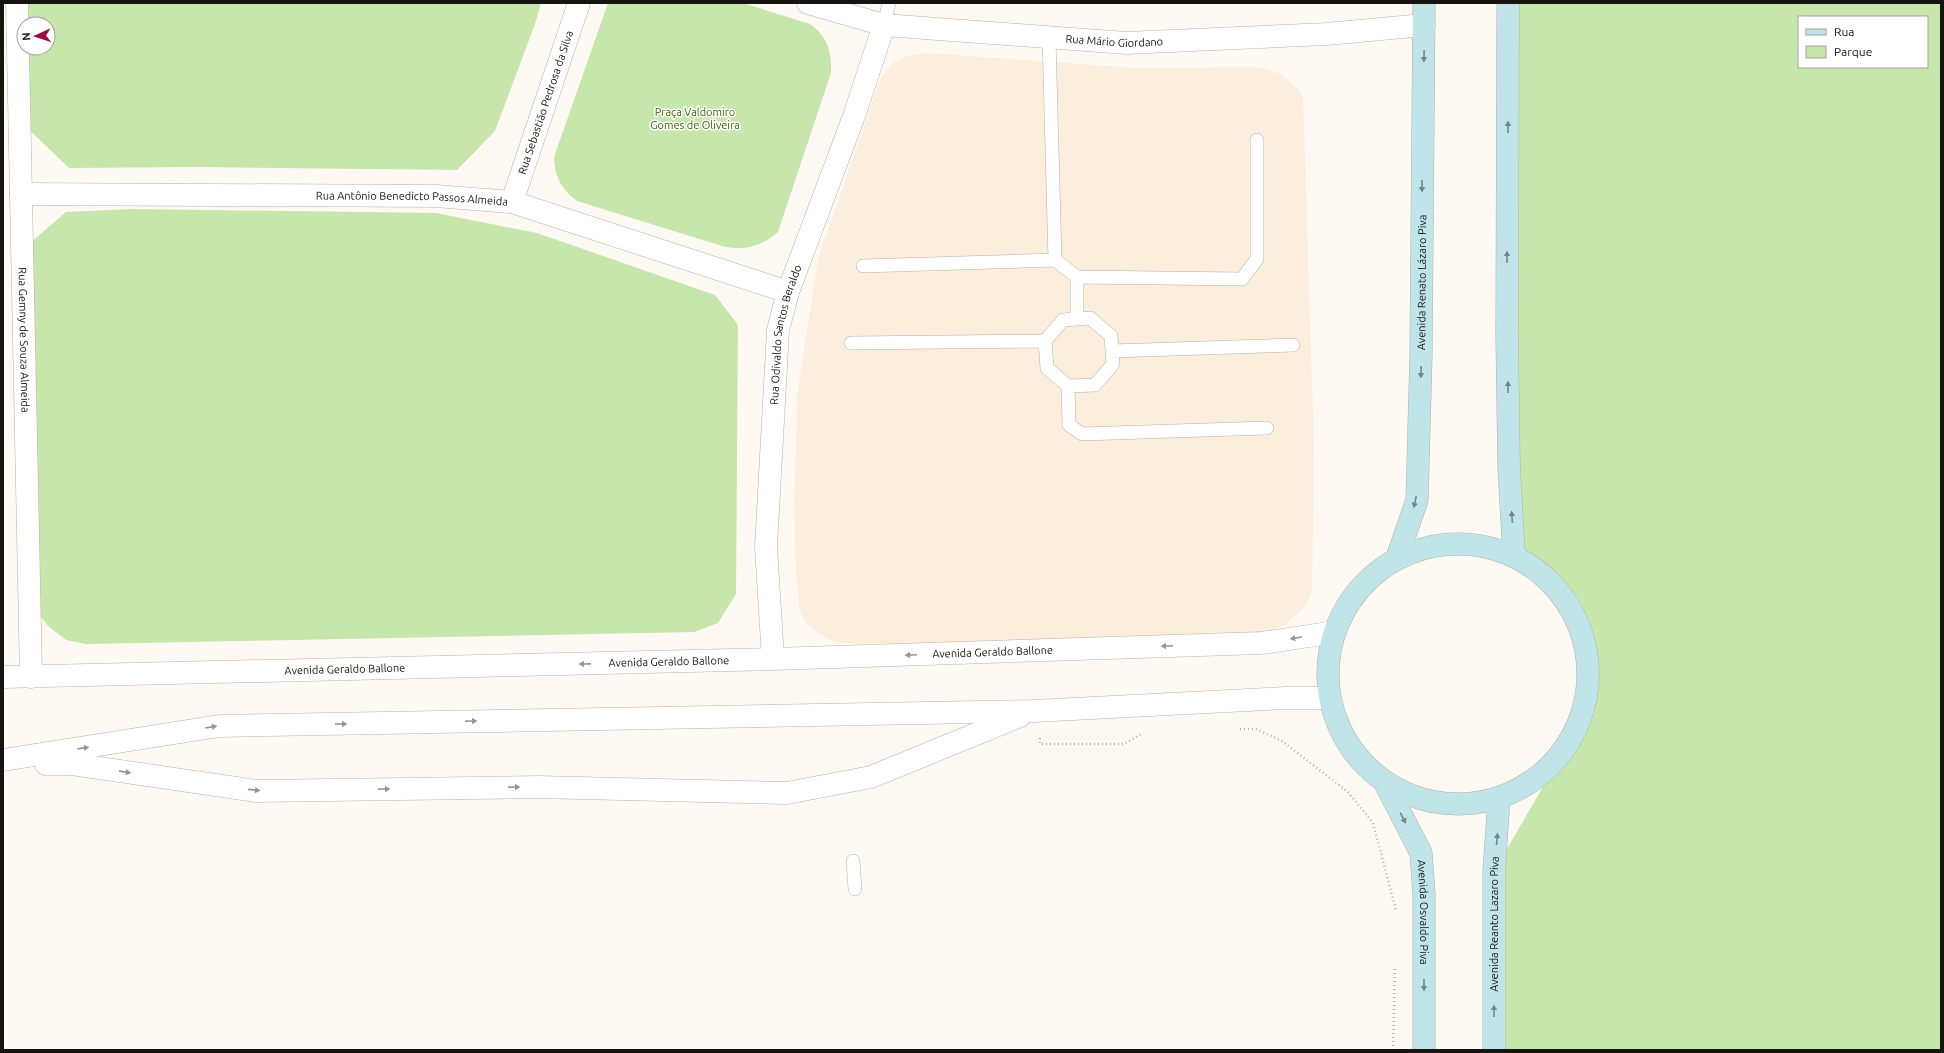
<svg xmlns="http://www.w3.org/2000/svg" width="1944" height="1053" viewBox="0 0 1944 1053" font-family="Ubuntu,sans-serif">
	<rect width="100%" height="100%" fill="#fefaf3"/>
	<path fill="#fbeedd" d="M929,53L1134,68L1259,67L1281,74L1297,88L1303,97L1314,444L1312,591L1308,602L1303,609L1284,625L1255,637L859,644L841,643L829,640L811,629L802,616L799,605L795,557L794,496L798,389L818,259L881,77L893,63L907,56Z"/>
	<path fill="#c6e6ac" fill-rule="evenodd" d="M17,3H541L535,24L495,131L457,170L199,167L69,168L19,120ZM24,24H48V48H24Z
		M608,3H743L810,24C828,37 832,52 831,73L778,232C761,247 743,251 722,246L577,201C561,189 555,177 554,157Z
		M1508,3H1941V1050H1494V871L1575,732L1581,632L1514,556ZM1799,17H1927V67H1799Z
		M132,209L436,213L537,233L715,295L738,325L736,594L718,623L694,632L86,644L66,640L48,626L30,602L22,250L66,212Z"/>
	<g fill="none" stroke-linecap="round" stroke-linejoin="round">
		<g stroke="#b7afa5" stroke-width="14">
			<path id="service" d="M884,25L889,3
				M1049,37L1055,260L1077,277L1242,279L1257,259V140
				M863,266L1055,260
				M1077,277V319
				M851,343L1045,341
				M1112,351L1293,345
				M1068,386L1095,385L1113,364L1111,336L1090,318L1063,320L1045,341L1047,368L1068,386L1069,425L1082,434L1267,428
				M853,861L855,889"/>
		</g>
		<g stroke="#b7afa5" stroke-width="23">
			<g id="minor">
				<path id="s1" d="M17,3L31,677"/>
				<path id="s2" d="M808,3L884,25L1126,43L1327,34L1424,25"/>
				<path id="s3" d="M21,194L436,196L512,202L788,292"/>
				<path id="s4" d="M512,202L579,3"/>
				<path id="s5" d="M773,659L766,547L778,330L788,292L854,116L884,25"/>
			</g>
		</g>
		<g stroke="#b7afa5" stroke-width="23">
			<g id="tertiary">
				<path id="s6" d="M3,677L773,659L1262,643L1335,632"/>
				<path d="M3,760L219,726L1034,711L1286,698H1329"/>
				<path d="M46,764H72L257,791L538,787L787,793L871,777L1020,716"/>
			</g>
		</g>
		<g stroke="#b7afa5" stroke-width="23">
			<g id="secondary">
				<path d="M1508,3L1507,337L1509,468L1514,556"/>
				<circle cx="1458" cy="674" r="130"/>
				<path id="s7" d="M1397,558L1417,500L1421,355L1424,3"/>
				<path id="s8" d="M1385,783L1421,853L1424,894V1050"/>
				<path id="s9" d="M1494,1050V871L1499,799"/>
			</g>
		</g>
		<path stroke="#b5b2ac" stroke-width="2.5" stroke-dasharray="1 3" stroke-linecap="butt" d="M1240,729H1256L1282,741L1348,792L1373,823L1396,910
			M1040,738V744H1124L1143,733
			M1393,1050L1395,967"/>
		<use href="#service" stroke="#fff" stroke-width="13"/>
		<use href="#minor" stroke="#fff" stroke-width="22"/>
		<use href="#tertiary" stroke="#fff" stroke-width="22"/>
		<use href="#secondary" stroke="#bfe5e8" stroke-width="22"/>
	</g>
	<defs><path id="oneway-solid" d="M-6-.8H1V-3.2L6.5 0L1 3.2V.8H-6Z"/></defs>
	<g fill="#738787">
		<use href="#oneway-solid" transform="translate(1424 56) rotate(91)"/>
		<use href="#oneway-solid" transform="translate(1508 127) rotate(-90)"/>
		<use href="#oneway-solid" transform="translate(1422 186) rotate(90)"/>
		<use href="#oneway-solid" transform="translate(1507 257) rotate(-90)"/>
		<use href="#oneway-solid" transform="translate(1421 372) rotate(92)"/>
		<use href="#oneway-solid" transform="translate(1508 387) rotate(-91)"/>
		<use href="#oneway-solid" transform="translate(1415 502) rotate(102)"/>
		<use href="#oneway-solid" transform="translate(1512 517) rotate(-94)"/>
		<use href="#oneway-solid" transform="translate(1403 818) rotate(63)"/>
		<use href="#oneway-solid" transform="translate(1497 839) rotate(-85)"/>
		<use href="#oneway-solid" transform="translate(1424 985) rotate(90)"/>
		<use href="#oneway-solid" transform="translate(1494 1011) rotate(-90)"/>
	</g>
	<g fill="#969593">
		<use href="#oneway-solid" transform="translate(1296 638) rotate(171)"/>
		<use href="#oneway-solid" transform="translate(1167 646) rotate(178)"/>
		<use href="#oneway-solid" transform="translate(911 655) rotate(178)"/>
		<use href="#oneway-solid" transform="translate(585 664) rotate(179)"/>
		<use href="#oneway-solid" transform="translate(471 721) rotate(-1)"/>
		<use href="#oneway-solid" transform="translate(341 724) rotate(-1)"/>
		<use href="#oneway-solid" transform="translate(211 727) rotate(-9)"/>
		<use href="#oneway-solid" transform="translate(83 748) rotate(-9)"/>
		<use href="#oneway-solid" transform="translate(125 772) rotate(8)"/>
		<use href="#oneway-solid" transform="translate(514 787) rotate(-1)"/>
		<use href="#oneway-solid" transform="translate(384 789) rotate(-1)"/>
		<use href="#oneway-solid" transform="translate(254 790) rotate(6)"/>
	</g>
	<g text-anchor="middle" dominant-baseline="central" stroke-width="3" stroke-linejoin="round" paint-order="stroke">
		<g font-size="11" fill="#161410" stroke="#fff">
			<text stroke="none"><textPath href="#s2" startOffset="310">Rua Mário Giordano</textPath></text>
			<text stroke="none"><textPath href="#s4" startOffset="105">Rua Sebastião Pedrosa da Silva</textPath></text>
			<text stroke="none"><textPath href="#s3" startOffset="391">Rua Antônio Benedicto Passos Almeida</textPath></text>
			<text stroke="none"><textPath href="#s7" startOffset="279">Avenida Renato Lázaro Piva</textPath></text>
			<text stroke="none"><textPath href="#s5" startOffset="326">Rua Odivaldo Santos Beraldo</textPath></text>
			<text stroke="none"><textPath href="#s1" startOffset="337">Rua Gemny de Souza Almeida</textPath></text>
			<text stroke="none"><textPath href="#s6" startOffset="990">Avenida Geraldo Ballone</textPath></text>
			<text stroke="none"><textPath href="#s6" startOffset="666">Avenida Geraldo Ballone</textPath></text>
			<text stroke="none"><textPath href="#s6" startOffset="342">Avenida Geraldo Ballone</textPath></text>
			<text stroke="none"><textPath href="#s8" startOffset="138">Avenida Osvaldo Piva</textPath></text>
			<text stroke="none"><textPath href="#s9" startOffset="126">Avenida Reanto Lazaro Piva</textPath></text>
		</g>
		<g font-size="11" fill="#3c6401" stroke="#fff">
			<text x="695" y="112">Praça Valdomiro<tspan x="695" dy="13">Gomes de Oliveira</tspan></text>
		</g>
	</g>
	<rect width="1944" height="1053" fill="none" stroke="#161410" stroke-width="8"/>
	<rect x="1798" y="16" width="130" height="52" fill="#ffffff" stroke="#a2a19f"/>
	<rect x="1806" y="29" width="20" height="6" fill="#bfe5e8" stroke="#a2a19f"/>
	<text x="1834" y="36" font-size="12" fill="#161410">Rua</text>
	<rect x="1806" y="46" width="20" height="12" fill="#c6e6ac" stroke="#a2a19f"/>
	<text x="1834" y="56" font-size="12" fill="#161410">Parque</text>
	<g transform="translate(36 36) rotate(267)"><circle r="19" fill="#ffffff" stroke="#a2a19f"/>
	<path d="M0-3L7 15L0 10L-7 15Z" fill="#a10440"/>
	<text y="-6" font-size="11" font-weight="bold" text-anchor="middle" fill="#161410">N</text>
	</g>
</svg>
